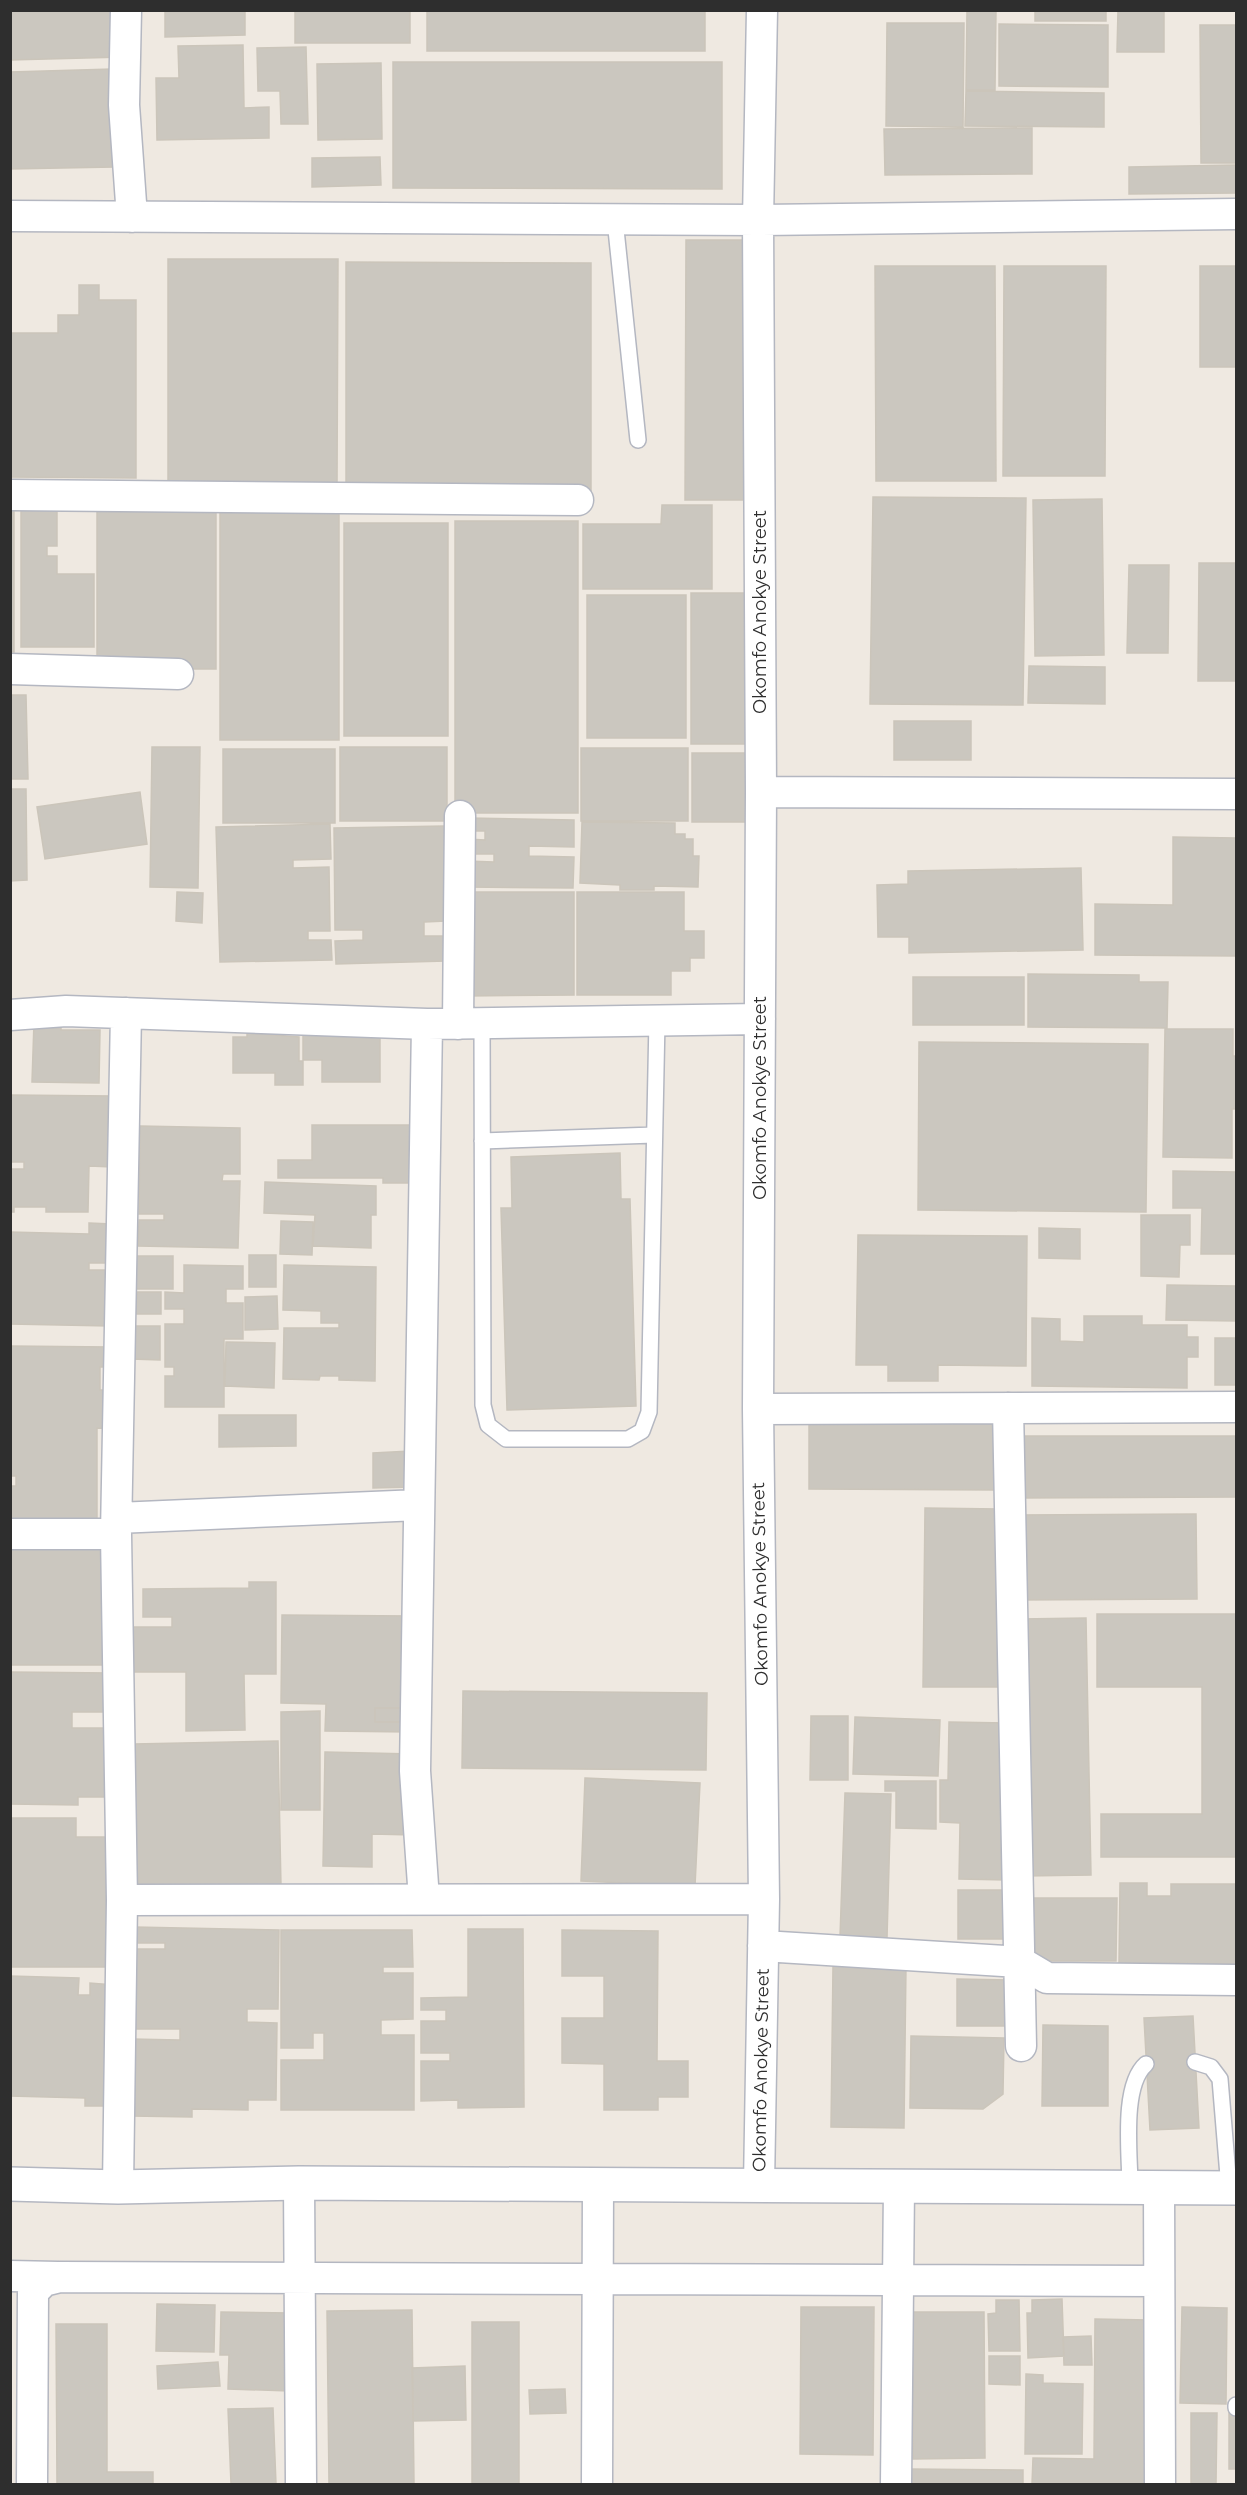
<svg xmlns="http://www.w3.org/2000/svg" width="1247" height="2495" viewBox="0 0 1247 2495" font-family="Montserrat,sans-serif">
	<rect width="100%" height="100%" fill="#efe9e1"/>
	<path fill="#cbc7bf" stroke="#cbc5ba" stroke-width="1.5" fill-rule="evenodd" d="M10,10H122L123,57L10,60Z
		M165,10H245V35L165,37Z
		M295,10H410V43H295Z
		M427,10H705V51H427Z
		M967,10H996L995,90H966Z
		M1035,10H1106V21H1035Z
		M1118,10H1164V52H1117Z
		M887,23H964L963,127L886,126Z
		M999,24L1108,25V87L999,86Z
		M1200,25H1236V163H1201Z
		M243,45L244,108L269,107V138L157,140L156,78H179L178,46Z
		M306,47L308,124H281L280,91H258L257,48Z
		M393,62H722V189L393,188Z
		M381,63L382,139L318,140L317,64Z
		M112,69L114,167L10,169V72Z
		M966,91L1104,93V127L965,126Z
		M1032,128V174L885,175L884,129Z
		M380,157L381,185L312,187V158Z
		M1236,165V193L1129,194V167Z
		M686,240H751V500H685Z
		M168,259H338L337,488H168Z
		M346,262L591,263V492H346Z
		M875,266H995L996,481H876Z
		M1004,266H1106L1105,476H1003Z
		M1200,266H1236V367H1200Z
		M79,285H99V300H136V478L10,477V333H58V315H79Z
		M873,497L1026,498L1023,705L870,704Z
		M97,498H216V669H97Z
		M1102,499L1104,655L1035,656L1033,500Z
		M10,503H14V652H10Z
		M21,504H57V546H47V556H57V574H94V647H21Z
		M662,505H712V589H583V524H661Z
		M220,510H339V740H220Z
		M455,521H578V813H455Z
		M344,523H448V736H344Z
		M1199,563H1236V681H1198Z
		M1129,565H1169L1168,653H1127Z
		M691,593H755V744H691Z
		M587,595H686V738H587Z
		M1029,666L1105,667V704L1028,703Z
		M10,695H26L28,779H10Z
		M894,721H971V760H894Z
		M152,747H200L198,888L150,887Z
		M340,747H447V821H340Z
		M581,748H688V821H581Z
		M223,749H335V823H223Z
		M692,753H746V822H692Z
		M10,789H26L27,880L10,881Z
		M140,792L147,844L45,859L37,807Z
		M468,818L574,820V847L529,846V856L574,857L573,888L467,887V861L494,862V854H468V839L485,840V831H468Z
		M582,822L675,823V834H685V839H693V856H699L698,887L654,886V890H620V885L580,883Z
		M330,824L331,859L293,860V868L329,867L330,931H308V940H331L332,960L220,962L216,827Z
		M444,826L446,921L424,922V936H446V961L336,964L335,941L363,940V930H335L334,828Z
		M1173,837L1236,838V956L1095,955V904L1173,905Z
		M1081,868L1083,950L909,953V937H878L877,885L908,884V871Z
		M177,892L203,893L202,923L176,921Z
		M465,892H574V995L466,996Z
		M577,892H684V931H704V958H690V971H671V995H577Z
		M1028,974L1139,975V982H1168L1167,1028L1028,1027Z
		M913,977H1024V1025H913Z
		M34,1022L61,1023V1030H100L99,1083L32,1082Z
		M303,1029L380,1032V1082H322V1060H303Z
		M1165,1029H1233V1056H1236V1109H1232V1158L1163,1157Z
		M247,1033L299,1037V1061H303V1085H275V1073H233V1037H247Z
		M919,1042L1148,1044L1146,1212L918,1210Z
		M10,1095L113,1096L112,1167L89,1166L88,1212H46V1207H14V1212H10V1169H24V1162H10Z
		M312,1125H412V1183H383V1178H278V1160H312Z
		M140,1126L240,1128V1174H223L222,1181H240L238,1248L138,1246L139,1220H164V1214H139Z
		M620,1153L621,1199H630L636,1406L507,1410L501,1208H512L511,1157Z
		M1173,1171L1236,1172V1254H1201L1202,1208H1173Z
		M265,1182L376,1186V1215H371V1248L313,1246L315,1215L264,1213Z
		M1141,1215H1190V1245H1180L1179,1277L1141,1276Z
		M281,1221L313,1222L312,1255L280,1254Z
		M89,1223L111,1224L110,1263H89V1270H111L109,1326L10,1324V1232L89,1234Z
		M1039,1228L1080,1229V1259L1039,1258Z
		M858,1235L1027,1236L1026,1366L938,1365V1381H888V1365H856Z
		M249,1255H276V1287H249Z
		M136,1256H173V1289H136Z
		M184,1265L243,1266V1289H226V1303H243V1339H224V1407H165V1376H174V1367H165V1324H184V1309H165V1292L184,1293Z
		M284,1265L376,1267L375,1381L339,1380V1376H320L319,1380L283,1379L284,1328H339V1323H321V1311L283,1310Z
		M1167,1285L1236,1286V1321L1166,1320Z
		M137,1292H161V1314H136Z
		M277,1296L278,1329L245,1330V1297Z
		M1084,1316H1142V1325H1187V1337H1198V1357H1187V1388L1032,1386V1318L1060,1319V1341L1084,1342Z
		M131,1326H160V1360L131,1359Z
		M1215,1338H1236V1385H1215Z
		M226,1342L275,1343L274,1388L225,1386Z
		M10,1346L111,1347V1367H100V1390H116V1429L97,1428V1531L10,1530V1486H16V1476H10Z
		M219,1415H296V1446L219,1447Z
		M809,1422L996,1423V1490L809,1489Z
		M1016,1436H1236V1497L1016,1498Z
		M410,1451L411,1487L373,1488V1453Z
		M925,1508L999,1509L998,1687H923Z
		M1196,1514L1197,1599L1016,1600L1015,1515Z
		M10,1540H112V1665H10Z
		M249,1582H276V1674H244L245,1730L186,1731V1672H130V1627H172V1617H143V1589L249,1588Z
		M1097,1614H1236V1857H1101V1814H1202V1687H1097Z
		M282,1615L411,1616L410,1732L325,1731L326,1704L281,1703ZM375,1708H404V1722H375Z
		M1086,1618L1091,1875L1024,1876L1020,1619Z
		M10,1672L111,1673L110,1712H72V1728H110L109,1797H78V1805L10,1804Z
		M463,1691L707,1693L706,1770L462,1768Z
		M375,1708H404V1722H375Z
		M320,1711V1810H281V1712Z
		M811,1716H848V1780H810Z
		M855,1717L940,1720L938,1776L853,1774Z
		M949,1722L1007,1723L1006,1880L959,1879L960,1823L940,1822V1780H948Z
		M278,1741L281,1886L137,1888L134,1744Z
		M325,1752L412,1754V1835L372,1834V1867L323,1866Z
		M585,1778L700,1783L695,1886L581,1881Z
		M885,1781H936V1829L896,1828V1791H885Z
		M845,1793L891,1794L887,1938L840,1937Z
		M10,1818H76V1837H113V1967H10Z
		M1120,1883H1147V1896H1171V1884H1236V1964L1119,1963Z
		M958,1890H1008V1939H958Z
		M1032,1898H1117L1116,1961H1032Z
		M134,1927L279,1930L278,2009H247V2022L277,2023L276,2100H248V2110L192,2109V2117L131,2116L132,2039L180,2040V2029H133V1949H165V1943H134Z
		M468,1929H523L524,2107L458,2108V2100L421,2101V2061H450V2053H421V2021H446V2010H421V1998L468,1997Z
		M281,1930H412L413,1967H383V1973H413V2019L381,2020V2035H414V2110H281V2060H324V2033H313V2048H281Z
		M562,1930L658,1931L657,2061H688V2097H658V2110H604V2064L562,2063V2018H604V1976H562Z
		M833,1966H906L904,2128L831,2127Z
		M10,1976L79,1978L78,1995H90V1983L114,1985L110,2106H85V2098L10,2096Z
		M957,1979L1010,1980V2026H957Z
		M1193,2016L1199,2128L1150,2130L1144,2018Z
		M1043,2025L1108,2026V2106H1042Z
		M911,2036L1004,2038L1003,2094L983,2109L910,2108Z
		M1062,2299L1064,2356L1028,2358L1027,2313H1032V2300Z
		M996,2300H1019L1020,2351H989L988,2314L996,2313Z
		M157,2304L215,2305L214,2352L156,2351Z
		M801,2307H874L873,2455L800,2454Z
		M1182,2307L1227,2308L1226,2404L1180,2403Z
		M412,2310L414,2484H329L327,2311Z
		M221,2312L291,2313L289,2391L228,2389L229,2355H220Z
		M912,2312H984L985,2458L913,2459Z
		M1095,2319L1149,2320L1148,2484H1032L1033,2458L1094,2459Z
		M472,2322H519V2484H472Z
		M56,2324H107V2472H153V2484H57Z
		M1091,2336L1092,2365H1064L1063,2337Z
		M989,2356H1020V2385L989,2384Z
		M218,2362L220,2386L158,2389L157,2366Z
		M465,2366L466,2420L413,2421L412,2368Z
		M1026,2374L1043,2375V2383L1083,2384L1082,2454H1025Z
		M565,2389L566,2413L530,2414L529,2390Z
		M273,2408L276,2484H231L228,2409Z
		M1229,2411H1236V2469H1229Z
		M1191,2413H1217L1216,2484H1191Z
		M909,2469L1023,2470V2484H910Z"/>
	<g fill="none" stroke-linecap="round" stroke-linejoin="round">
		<g stroke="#b4b7c1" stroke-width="18">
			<path id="lane" d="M615,220L638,440
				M482,1023L483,1405L488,1425L506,1439H628L642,1431L649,1412L657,1020
				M482,1141L654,1135
				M1195,2062L1211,2067L1220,2079L1229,2188
				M1130,2187C1130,2155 1121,2086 1146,2064
				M1236,2408V2405"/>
		</g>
		<g stroke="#b4b7c1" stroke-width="33">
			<path id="street" d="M126,10L124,105L132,217
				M10,216L758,220L1236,214
				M10,495L578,500
				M10,669L178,674
				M761,792L1236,794
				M10,1015L66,1011L427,1024L760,1019
				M458,1024L460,816
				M1008,1408L1021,2046
				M758,1409L1236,1407
				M117,1518L419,1505
				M10,1534H116
				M424,1899L415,1771L427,1024
				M122,1900L764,1899
				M763,1946L1020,1962L1047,1978L1236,1980
				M299,2183L301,2484
				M759,2185L764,1899L758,1409L761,792L758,220L762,10
				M118,2187L122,1900L116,1534L126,1013
				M1159,2187L1160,2484
				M10,2276L58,2277
				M32,2484L33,2292L44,2281L60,2277L1159,2281
				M597,2484L598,2184
				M896,2484L899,2186"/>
		</g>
		<g stroke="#b4b7c1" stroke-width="36">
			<path id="secondary" d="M10,2184L118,2187L299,2183L1236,2188"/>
		</g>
		<use href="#lane" stroke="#fff" stroke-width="15"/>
		<use href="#street" stroke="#fff" stroke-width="30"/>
		<use href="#secondary" stroke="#fff" stroke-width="33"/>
	</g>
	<g text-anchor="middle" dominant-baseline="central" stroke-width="5" stroke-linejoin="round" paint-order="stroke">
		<g font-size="18" fill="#2e2e2e" stroke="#fff">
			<text transform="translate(760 612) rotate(-90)">Okomfo Anokye Street</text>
			<text transform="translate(760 1098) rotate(-90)">Okomfo Anokye Street</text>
			<text transform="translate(760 1584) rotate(-91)">Okomfo Anokye Street</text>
			<text transform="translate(761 2070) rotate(-89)">Okomfo Anokye Street</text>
		</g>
	</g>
	<rect width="1247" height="2495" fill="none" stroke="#2e2e2e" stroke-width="24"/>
</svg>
